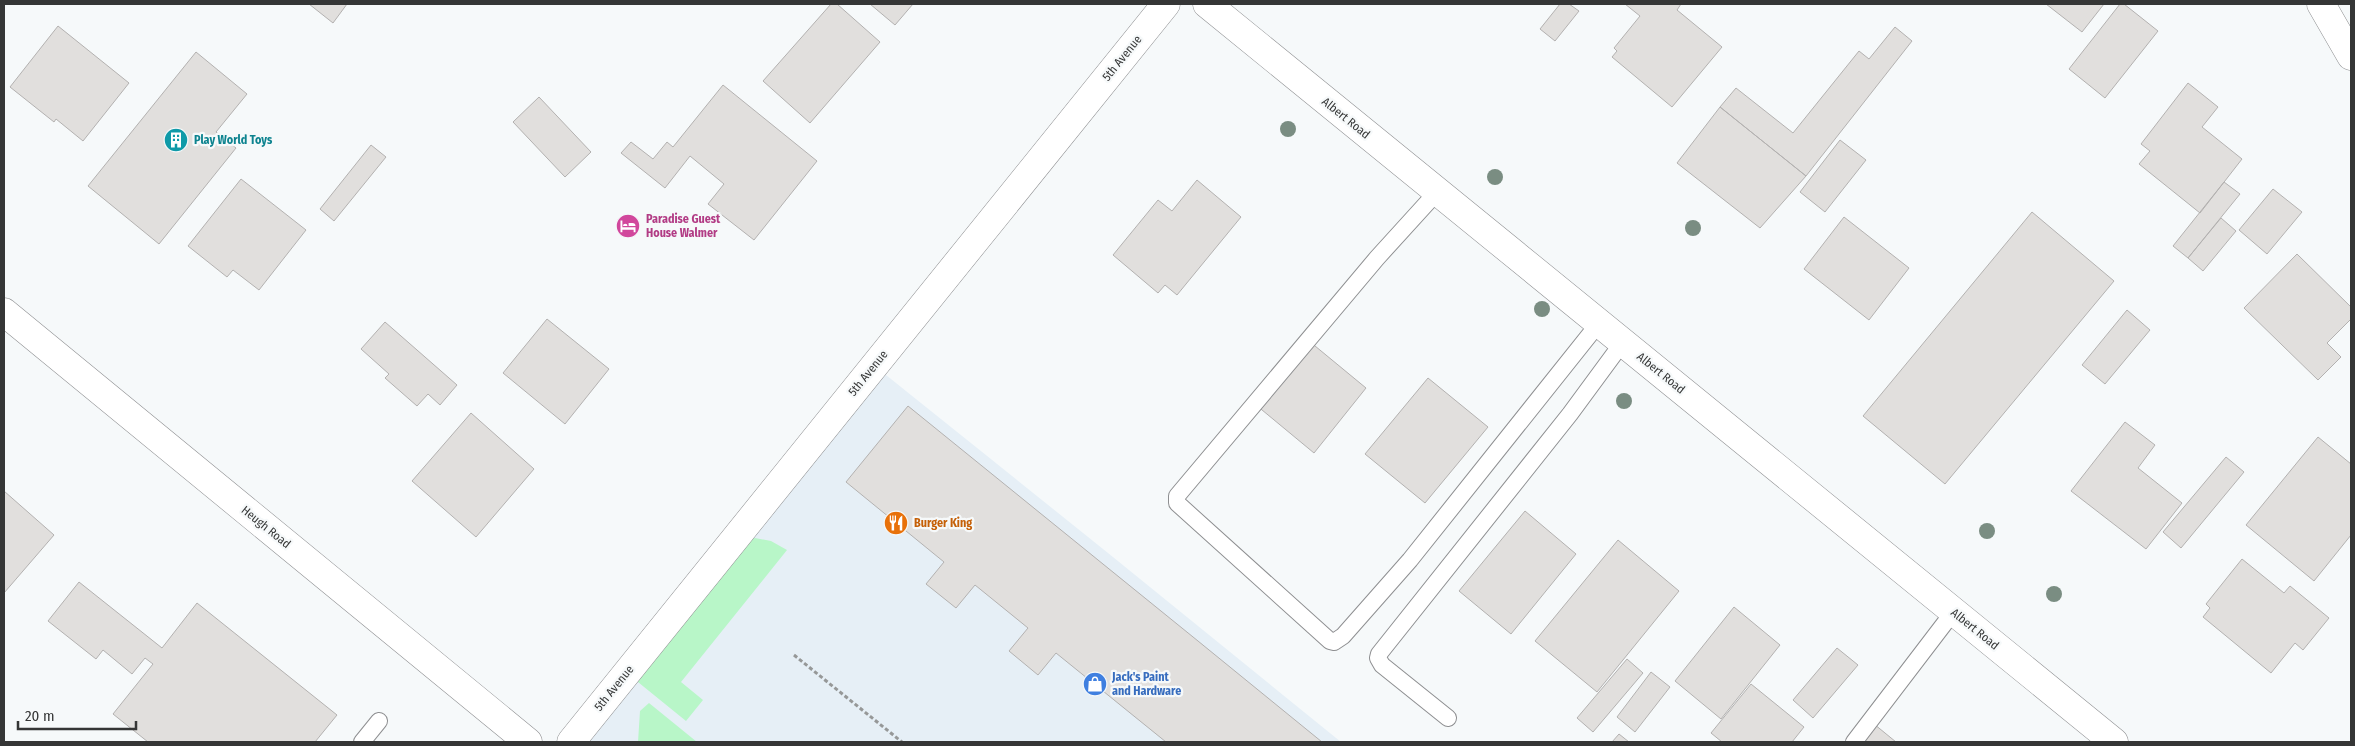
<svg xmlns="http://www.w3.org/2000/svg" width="2355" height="746" viewBox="0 0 2355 746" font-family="'Fira Sans Condensed',sans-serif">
	<rect width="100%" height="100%" fill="#f6f9fa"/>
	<path fill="#e6eff6" d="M881,371L1108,553L1341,742H581Z"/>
	<path fill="#b8f6c8" d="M755,538L771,541L787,550L681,682L703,700L686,721L633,678L743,541Z
		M649,703L697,742H638L640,711Z"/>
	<path fill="#e1dfdd" stroke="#b3b1b0" d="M309,4H347L333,23Z
		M831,4H837L880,42L810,123L763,81Z
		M870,4H913L895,25Z
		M1560,4H1569L1579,11L1555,41L1540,29Z
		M1625,4H1681L1677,10L1722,47L1672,107L1612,57L1617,51L1614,48L1640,16Z
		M2046,4H2104L2082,32Z
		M2120,4H2124L2158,31L2105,98L2069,69Z
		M58,26L129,83L83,141L56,119L54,122L10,87Z
		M1895,27L1912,41L1806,176L1720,107L1736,88L1793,133L1859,51L1869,59Z
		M196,52L247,94L216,132L236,148L159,244L88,186Z
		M2188,83L2218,107L2202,127L2242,159L2200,213L2139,164L2150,151L2141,144Z
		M723,85L817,161L754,240L708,204L724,184L690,156L665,188L621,153L631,142L653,159L667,142L673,147Z
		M539,97L591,152L565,177L513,122Z
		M1720,107L1806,176L1760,228L1677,163Z
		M1840,140L1866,160L1825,212L1800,192Z
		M371,145L386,157L334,221L320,209Z
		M241,179L306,230L259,290L233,270L227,277L188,246Z
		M1197,180L1241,217L1177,295L1165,285L1158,293L1113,255L1158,200L1172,211Z
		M2224,182L2240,194L2188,258L2173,246Z
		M2273,189L2302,212L2267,254L2239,230Z
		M2032,212L2114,281L1945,484L1863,416Z
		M1844,217L1909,268L1869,320L1804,269Z
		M2221,218L2236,231L2203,271L2188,258Z
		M2297,254L2351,307V319L2327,343L2341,357L2318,380L2244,308Z
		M2127,310L2150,330L2105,384L2082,365Z
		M547,319L609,369L565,424L503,373Z
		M385,322L457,385L440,405L428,394L417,406L385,378L389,374L361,349Z
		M1309,341L1366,388L1314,453L1256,405Z
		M1428,378L1488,427L1425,503L1365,454Z
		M908,406L1198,641L1322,742H1166L1056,653L1038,675L1009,651L1028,628L975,585L956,608L926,584L944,562L846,482Z
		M471,413L534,469L476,537L412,481Z
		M2125,422L2155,445L2138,468L2182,503L2146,549L2071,491Z
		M2318,437L2351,464V535L2314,581L2246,525Z
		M2226,457L2244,472L2181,548L2163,532Z
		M4,491L54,535L4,593Z
		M1525,511L1576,554L1511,634L1459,591Z
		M1618,540L1679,591L1597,692L1535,641Z
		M2242,559L2284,593L2290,586L2329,618L2303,650L2295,643L2271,673L2203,617L2210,608L2206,604Z
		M79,582L162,648L197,603L337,715L315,742H148L113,714L153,664L145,658L132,674L103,650L96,659L48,621Z
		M1734,607L1780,645L1721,719L1675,681Z
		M1837,648L1858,665L1813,718L1793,700Z
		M1627,659L1643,673L1593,732L1577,718Z
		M1651,672L1670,687L1635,732L1617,717Z
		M1751,684L1804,727L1792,742H1722L1711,733Z
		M1874,724L1896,742H1859Z
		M1619,734L1629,742H1612Z"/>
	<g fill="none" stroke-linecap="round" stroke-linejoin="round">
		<g stroke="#8e8f91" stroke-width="18">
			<path id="service" d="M1437,192L1377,258L1177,496V503L1330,641L1334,642L1343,636L1410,560L1599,323
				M1448,718L1382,665L1378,658L1379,654L1570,414L1623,342
				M362,742L379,721
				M1854,742L1954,611"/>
		</g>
		<g stroke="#8e8f91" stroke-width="29">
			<path id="minor" d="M1207,4L2114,742
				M2321,4L2351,56
				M571,742L1166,4"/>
		</g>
		<g stroke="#8e8f91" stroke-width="29">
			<path id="primary" d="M4,312L528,742"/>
		</g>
		<path stroke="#969898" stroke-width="3" stroke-dasharray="4 2.5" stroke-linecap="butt" d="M794,655L902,742"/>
		<use href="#service" stroke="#fff" stroke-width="16"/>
		<use href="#minor" stroke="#fff" stroke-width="28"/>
		<use href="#primary" stroke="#fff" stroke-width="28"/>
	</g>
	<g fill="#7a8d82">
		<circle cx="1288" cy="129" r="8"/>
		<circle cx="1495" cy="177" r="8"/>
		<circle cx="1693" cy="228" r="8"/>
		<circle cx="1542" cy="309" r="8"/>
		<circle cx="1624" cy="401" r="8"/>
		<circle cx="1987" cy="531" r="8"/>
		<circle cx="2054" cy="594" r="8"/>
	</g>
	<defs>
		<g id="building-disc" transform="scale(1.25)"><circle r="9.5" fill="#0f9aa8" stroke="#f6f9fa"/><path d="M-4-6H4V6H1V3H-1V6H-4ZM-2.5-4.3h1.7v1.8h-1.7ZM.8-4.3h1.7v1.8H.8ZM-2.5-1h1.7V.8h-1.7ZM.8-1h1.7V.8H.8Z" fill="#fff"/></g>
		<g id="hotel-disc" transform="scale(1.25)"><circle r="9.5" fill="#d1479c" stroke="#f6f9fa"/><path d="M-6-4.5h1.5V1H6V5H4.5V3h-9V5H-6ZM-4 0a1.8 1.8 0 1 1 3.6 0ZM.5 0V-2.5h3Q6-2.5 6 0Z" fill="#fff"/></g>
		<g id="restaurant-disc" transform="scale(1.25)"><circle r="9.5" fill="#e8710a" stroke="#f6f9fa"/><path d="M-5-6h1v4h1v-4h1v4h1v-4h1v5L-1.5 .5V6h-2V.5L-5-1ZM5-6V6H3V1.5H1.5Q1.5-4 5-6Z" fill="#fff"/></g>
		<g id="shop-disc" transform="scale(1.25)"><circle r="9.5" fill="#3f7fe0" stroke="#f6f9fa"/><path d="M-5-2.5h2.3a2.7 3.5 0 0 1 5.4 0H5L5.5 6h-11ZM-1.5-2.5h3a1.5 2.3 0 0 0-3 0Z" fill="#fff"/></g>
	</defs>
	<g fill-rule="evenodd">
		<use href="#building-disc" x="176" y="140"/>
		<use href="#hotel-disc" x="628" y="226"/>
		<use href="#restaurant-disc" x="896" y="523"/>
		<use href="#shop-disc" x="1095" y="684"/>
	</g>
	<g text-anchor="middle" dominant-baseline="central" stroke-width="4.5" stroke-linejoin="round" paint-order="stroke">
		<g font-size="12" fill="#353636" stroke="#f6f9fa">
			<text transform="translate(1122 58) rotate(-51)">5th Avenue</text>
			<text transform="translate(1346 118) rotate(39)">Albert Road</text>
			<text transform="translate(868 373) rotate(-51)">5th Avenue</text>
			<text transform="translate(1661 373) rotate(39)">Albert Road</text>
			<text transform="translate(266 527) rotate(39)">Heugh Road</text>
			<text transform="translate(1975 629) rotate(39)">Albert Road</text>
			<text transform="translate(614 688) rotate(-51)">5th Avenue</text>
		</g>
		<g font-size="12" font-weight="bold" fill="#0d838f" stroke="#f6f9fa" text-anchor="start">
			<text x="194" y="140">Play World Toys</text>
		</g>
		<g font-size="12" font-weight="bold" fill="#b23c85" stroke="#f6f9fa" text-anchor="start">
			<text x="646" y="219">Paradise Guest<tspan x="646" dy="14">House Walmer</tspan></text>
		</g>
		<g font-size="12" font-weight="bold" fill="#c56008" stroke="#f6f9fa" text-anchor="start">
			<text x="914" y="523">Burger King</text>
		</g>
		<g font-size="12" font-weight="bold" fill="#366cbe" stroke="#f6f9fa" text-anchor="start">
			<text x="1112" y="677">Jack's Paint<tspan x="1112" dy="14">and Hardware</tspan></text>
		</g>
	</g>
	<rect width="2355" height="746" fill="none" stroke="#353636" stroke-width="10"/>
	<path d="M18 721v8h118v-8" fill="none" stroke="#353636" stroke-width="2.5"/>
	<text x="25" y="721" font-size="15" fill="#353636" stroke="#f6f9fa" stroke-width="4" paint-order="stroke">20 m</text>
</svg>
